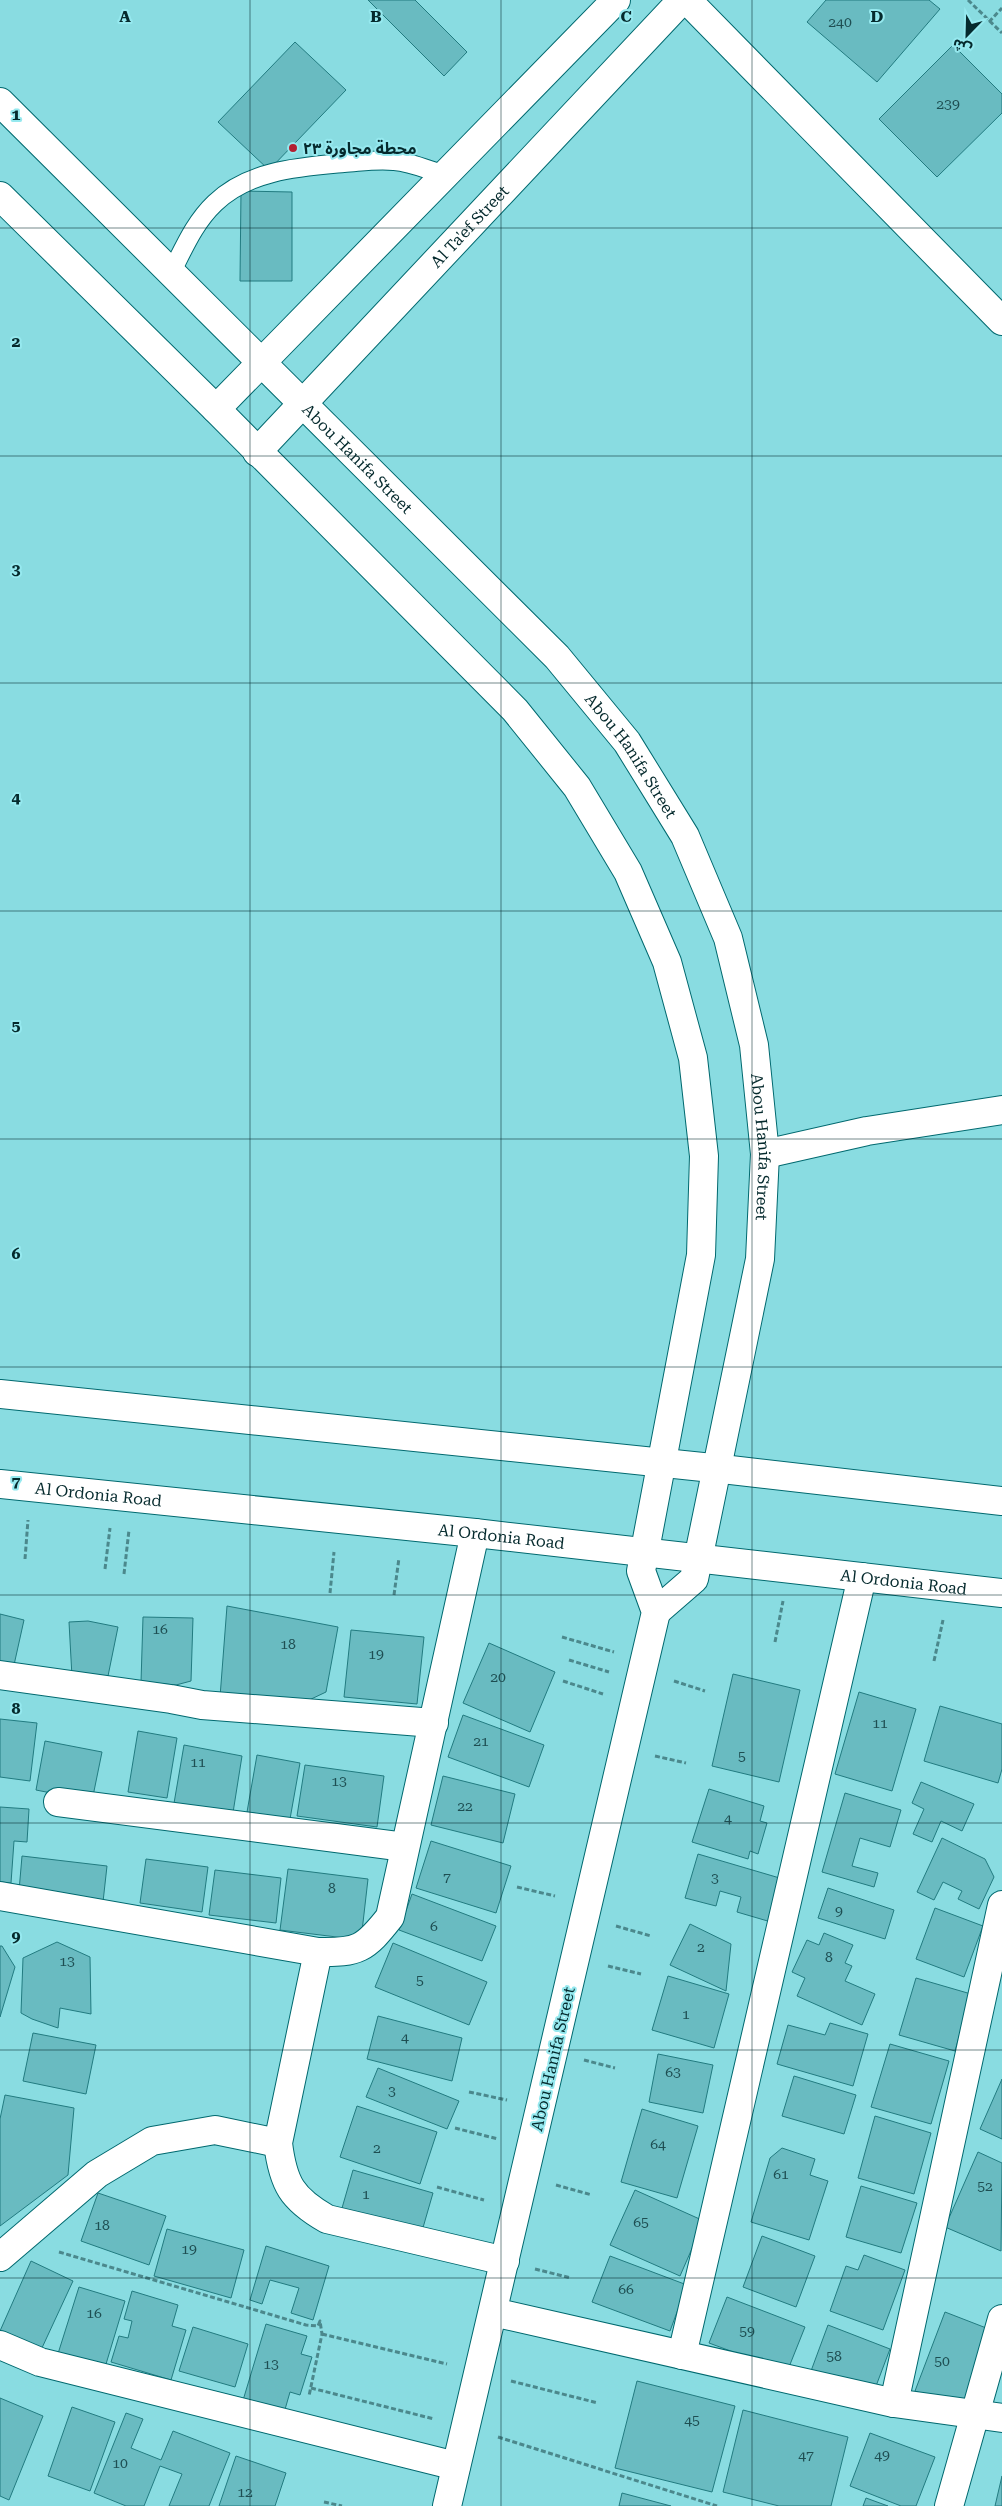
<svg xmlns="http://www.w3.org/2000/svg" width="1002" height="2506" viewBox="0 0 1002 2506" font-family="'Roboto Serif','Noto Sans Arabic',serif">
	<rect width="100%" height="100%" fill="#89dce1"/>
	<path fill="#69bbc1" stroke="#227b80" d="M368,0H415L467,52L444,76Z
		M826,0H929L940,9L877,82L807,22Z
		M295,42L346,90L269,170L218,122Z
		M953,45L1002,94V113L937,177L879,119Z
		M241,191L292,192V281H240Z
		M227,1606L338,1627L326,1692L288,1710L220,1697Z
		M0,1614L24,1620L14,1665L0,1662Z
		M143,1617L193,1618L191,1681L176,1685L141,1682Z
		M88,1621L118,1627L108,1676L72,1677L69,1622Z
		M351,1630L424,1637L417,1704L344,1697Z
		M489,1643L555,1672L530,1732L463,1703Z
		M733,1674L800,1690L779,1782L712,1766Z
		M859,1692L916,1709L892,1791L835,1774Z
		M940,1706L1002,1724V1769L998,1783L924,1761Z
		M463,1715L544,1745L529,1787L448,1757Z
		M0,1719L37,1723L30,1781L0,1777Z
		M138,1731L177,1738L167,1798L128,1792Z
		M45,1741L102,1752L92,1801L36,1790Z
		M184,1745L242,1756L232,1819L173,1809Z
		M257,1755L300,1763L290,1819L247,1812Z
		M305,1765L384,1776L377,1827L297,1816Z
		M443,1776L515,1794L503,1843L431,1825Z
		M921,1782L974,1804L962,1831L941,1821L932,1842L913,1834L924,1809L912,1803Z
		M709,1789L764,1806L760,1821L767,1823L758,1854L750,1851L748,1859L692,1842Z
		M845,1793L901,1810L890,1847L860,1838L852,1866L878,1873L874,1887L822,1872Z
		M0,1807L29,1809L27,1842L14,1841L11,1883L0,1882Z
		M942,1838L985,1859L994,1877L979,1909L958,1899L962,1891L943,1882L934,1900L917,1892Z
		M431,1841L511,1866L496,1913L416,1888Z
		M698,1854L783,1879L771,1922L737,1912L741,1897L720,1891L716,1906L685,1898Z
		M22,1856L107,1866L103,1902L19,1891Z
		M146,1859L208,1867L202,1912L140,1903Z
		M288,1869L368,1879L361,1940L280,1930Z
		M215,1870L281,1878L276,1923L209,1915Z
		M828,1888L894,1910L885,1939L818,1918Z
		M412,1894L496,1926L482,1961L399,1930Z
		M935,1908L983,1926L964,1977L916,1959Z
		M690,1924L731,1944L726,1991L670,1965Z
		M824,1933L853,1945L845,1963L852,1966L845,1981L875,1994L862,2025L797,1996L805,1978L792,1972L807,1940L819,1945Z
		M57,1942L90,1957L91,2014L60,2008L58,2028L32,2019L21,2013L23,1958Z
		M393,1943L487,1982L469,2025L375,1987Z
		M0,1946H2L15,1967L0,2017Z
		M668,1976L729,1994L714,2048L652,2030Z
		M916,1978L971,1994L955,2051L899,2035Z
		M378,2016L462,2038L452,2081L367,2059Z
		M830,2023L868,2034L853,2086L777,2064L788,2025L825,2035Z
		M33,2033L96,2045L86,2094L23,2081Z
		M890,2044L949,2061L931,2124L871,2107Z
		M658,2054L713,2065L703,2113L649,2102Z
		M378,2068L459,2101L447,2129L366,2097Z
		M794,2076L856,2095L844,2134L782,2116Z
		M1002,2079V2139L980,2129Z
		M5,2095L74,2108L68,2175L0,2226V2119Z
		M357,2106L437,2132L420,2184L340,2157Z
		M642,2109L698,2126L677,2198L621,2182Z
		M875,2116L931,2133L914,2194L858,2178Z
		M782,2148L815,2159L810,2175L828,2181L809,2240L751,2222L770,2158Z
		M978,2152L1002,2163L1001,2251L945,2227Z
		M353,2170L433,2193L420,2238L340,2215Z
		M861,2186L917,2203L901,2253L846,2237Z
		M635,2190L704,2221L680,2276L610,2245Z
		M98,2193L166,2216L149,2265L81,2241Z
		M167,2229L244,2250L231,2298L154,2276Z
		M762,2236L815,2256L796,2307L743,2287Z
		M266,2246L329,2266L313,2320L291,2313L299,2288L270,2280L262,2304L250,2300Z
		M864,2255L905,2270L883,2330L830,2311L846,2266L858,2270Z
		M610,2256L687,2285L670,2331L592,2302Z
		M31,2261L73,2281L41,2350L0,2331Z
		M79,2287L125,2301L103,2374L56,2360Z
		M132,2291L178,2305L172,2326L186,2330L171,2380L111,2362L119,2336L128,2338L132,2321L124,2319Z
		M727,2297L805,2327L787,2372L709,2343Z
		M945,2312L994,2331L964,2410L915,2391Z
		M266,2324L307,2336L301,2354L312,2357L300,2395L290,2392L282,2420L241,2407Z
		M828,2325L890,2349L873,2394L811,2371Z
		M193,2327L248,2344L235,2387L179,2371Z
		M637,2381L735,2406L712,2492L615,2468Z
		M0,2398L43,2416L9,2500L0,2496Z
		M72,2407L115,2422L90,2491L48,2476Z
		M743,2410L848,2437L831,2506H779L723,2492Z
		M126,2413L143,2419L131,2448L161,2460L173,2431L230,2453L209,2506H169L182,2474L160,2466L144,2506H126L94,2493Z
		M870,2433L935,2457L916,2506H901L850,2486Z
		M236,2456L286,2473L275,2506H219Z
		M1002,2476V2506H995Z
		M622,2493L671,2506H619Z
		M866,2498L888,2506H863Z"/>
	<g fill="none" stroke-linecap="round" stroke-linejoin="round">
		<g stroke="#00696f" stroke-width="20">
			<path id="service" d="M171,273C184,248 194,223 215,203C249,170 300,167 344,163C360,162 377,159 394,161C411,162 428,170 445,175"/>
		</g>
		<g stroke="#00696f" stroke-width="30">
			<g id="minor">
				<path d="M687,0L1002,321"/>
				<path id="s1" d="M0,102L557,657L627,742L685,836L728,938L754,1045L765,1154L760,1259L694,1579L656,1612"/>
				<path d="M0,196L216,409L515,710L577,787L628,872L667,962L693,1058L704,1156L701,1255L641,1571L656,1612L447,2506"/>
				<path d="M216,409L616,0"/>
				<path id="s2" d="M257,452L682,0"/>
				<path d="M765,1154L867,1131L1002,1110"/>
				<path d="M0,1394L722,1469L1002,1501"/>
				<path id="s3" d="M0,1484L475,1533L1002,1593"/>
				<path d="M0,1675L171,1699L202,1705L434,1723"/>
				<path d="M58,1802L405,1847"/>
				<path d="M0,1896L318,1952C358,1953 365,1949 390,1917L475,1533"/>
				<path d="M318,1952L278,2143C283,2184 292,2199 327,2219L505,2261"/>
				<path d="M0,2257L97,2174L152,2141L215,2130L278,2143"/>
				<path d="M493,2312L894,2403L1002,2418"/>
				<path d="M0,2345L40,2362L456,2466"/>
				<path d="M682,2355L862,1577"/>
				<path d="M894,2403L1002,1905"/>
				<path d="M949,2506L1002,2319"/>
			</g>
		</g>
		<path stroke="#4b888c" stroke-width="3" stroke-dasharray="5 2.5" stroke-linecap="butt" d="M968,0L1002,33
			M989,22L1002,8
			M25,1559L28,1520
			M105,1569L110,1528
			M124,1574L129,1530
			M330,1593L334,1552
			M394,1595L399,1558
			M562,1637L614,1652
			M775,1642L783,1601
			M569,1660L609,1672
			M934,1661L943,1620
			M563,1681L603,1694
			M674,1681L705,1691
			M655,1756L686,1763
			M517,1887L555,1896
			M616,1926L651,1936
			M608,1966L641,1974
			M584,2060L615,2068
			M469,2092L507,2100
			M455,2128L498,2139
			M556,2185L592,2195
			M437,2187L484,2200
			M59,2252L306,2325L318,2326L320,2321L322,2334L309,2396
			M535,2269L571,2278
			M322,2334L447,2364
			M511,2381L598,2403
			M311,2388L434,2419
			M498,2437L717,2506
			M324,2502L342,2506"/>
		<use href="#service" stroke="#fff" stroke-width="18"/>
		<use href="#minor" stroke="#fff" stroke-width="28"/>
	</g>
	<path fill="none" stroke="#052a2d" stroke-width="1" stroke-opacity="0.55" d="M250,0V2506M501,0V2506M752,0V2506M0,228H1002M0,456H1002M0,683H1002M0,911H1002M0,1139H1002M0,1367H1002M0,1595H1002M0,1823H1002M0,2050H1002M0,2278H1002"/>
	<circle fill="#b22032" stroke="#96e9ef" stroke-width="2" cx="293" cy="148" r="5"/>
	<g text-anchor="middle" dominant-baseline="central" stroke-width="4" stroke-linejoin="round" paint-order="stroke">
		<g font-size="14" fill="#1e4e52">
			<text x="840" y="22">240</text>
			<text x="948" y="104">239</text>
			<text x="160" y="1629">16</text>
			<text x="288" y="1644">18</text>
			<text x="376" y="1654">19</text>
			<text x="498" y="1677">20</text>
			<text x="880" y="1723">11</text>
			<text x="481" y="1741">21</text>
			<text x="742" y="1756">5</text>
			<text x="198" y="1762">11</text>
			<text x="339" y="1781">13</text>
			<text x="465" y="1806">22</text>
			<text x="728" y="1818">4</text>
			<text x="447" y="1877">7</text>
			<text x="715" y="1878">3</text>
			<text x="332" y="1888">8</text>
			<text x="839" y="1911">9</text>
			<text x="434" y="1926">6</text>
			<text x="701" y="1947">2</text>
			<text x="829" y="1957">8</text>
			<text x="67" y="1961">13</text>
			<text x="420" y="1980">5</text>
			<text x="686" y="2014">1</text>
			<text x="405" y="2037">4</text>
			<text x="673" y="2072">63</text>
			<text x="392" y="2091">3</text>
			<text x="658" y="2144">64</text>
			<text x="377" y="2148">2</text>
			<text x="781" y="2174">61</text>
			<text x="985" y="2186">52</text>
			<text x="366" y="2194">1</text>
			<text x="641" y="2222">65</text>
			<text x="102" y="2225">18</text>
			<text x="189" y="2249">19</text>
			<text x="626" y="2289">66</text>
			<text x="94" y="2313">16</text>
			<text x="747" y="2331">59</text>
			<text x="834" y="2356">58</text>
			<text x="942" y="2361">50</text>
			<text x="271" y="2364">13</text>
			<text x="692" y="2420">45</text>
			<text x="806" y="2455">47</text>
			<text x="882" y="2455">49</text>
			<text x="120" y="2463">10</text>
			<text x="245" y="2492">12</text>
		</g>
		<g font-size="16" font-weight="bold" fill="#052a2d" stroke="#96e9ef" text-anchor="start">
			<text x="303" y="148">محطة مجاورة ٢٣</text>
		</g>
		<g font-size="16" fill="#052a2d" stroke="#96e9ef">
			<text stroke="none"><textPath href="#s2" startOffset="310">Al Ta'ef Street</textPath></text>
			<text stroke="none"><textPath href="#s1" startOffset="505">Abou Hanifa Street</textPath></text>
			<text stroke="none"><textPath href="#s1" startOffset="910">Abou Hanifa Street</textPath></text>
			<text stroke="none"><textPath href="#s1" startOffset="1330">Abou Hanifa Street</textPath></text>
			<text stroke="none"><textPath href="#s3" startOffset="99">Al Ordonia Road</textPath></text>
			<text stroke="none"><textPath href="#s3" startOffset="504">Al Ordonia Road</textPath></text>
			<text stroke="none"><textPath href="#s3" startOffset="909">Al Ordonia Road</textPath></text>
			<text transform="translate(553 2059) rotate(-77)">Abou Hanifa Street</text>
		</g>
	</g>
	<g font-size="16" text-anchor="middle" font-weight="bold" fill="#052a2d" stroke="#96e9ef" stroke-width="4" stroke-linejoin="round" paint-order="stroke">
		<text x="125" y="22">A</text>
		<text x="376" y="22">B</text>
		<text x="626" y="22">C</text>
		<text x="877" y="22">D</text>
		<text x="16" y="120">1</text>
		<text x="16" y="347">2</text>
		<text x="16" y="575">3</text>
		<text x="16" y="803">4</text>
		<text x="16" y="1031">5</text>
		<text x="16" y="1259">6</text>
		<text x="16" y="1487">7</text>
		<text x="16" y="1714">8</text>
		<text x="16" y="1942">9</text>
	</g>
	<g transform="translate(967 35) rotate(203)" stroke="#96e9ef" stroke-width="4" paint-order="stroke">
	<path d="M0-4L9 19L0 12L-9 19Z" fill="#052a2d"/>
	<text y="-8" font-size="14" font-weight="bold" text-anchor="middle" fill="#052a2d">ش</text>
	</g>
</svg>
